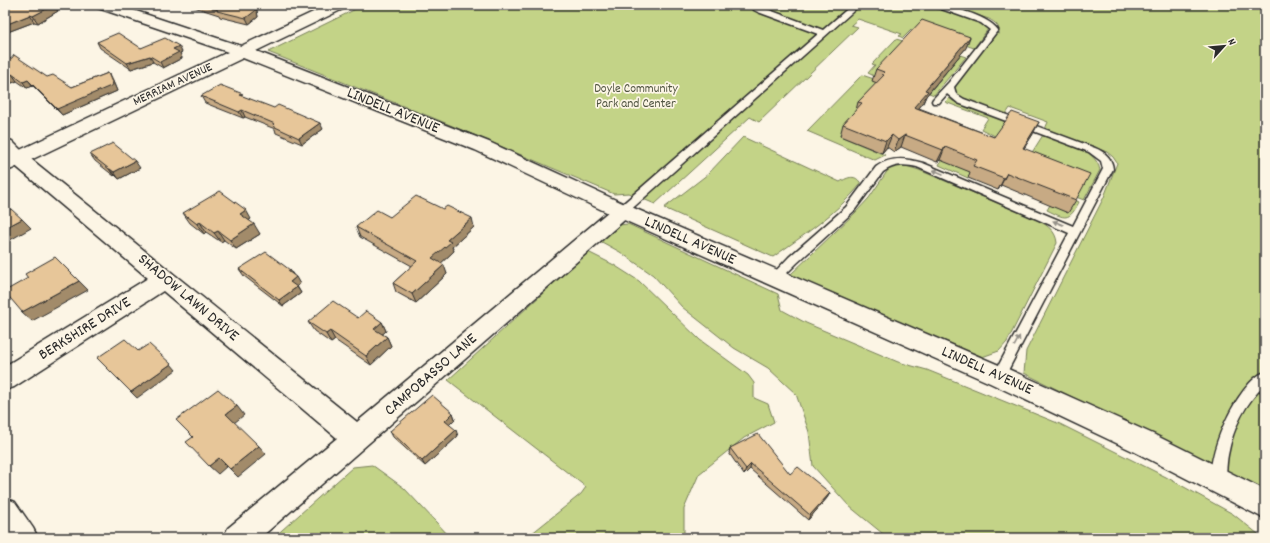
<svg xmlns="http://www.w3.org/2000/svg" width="1270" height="543" viewBox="0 0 1270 543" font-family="Dekko,sans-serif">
	<rect width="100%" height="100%" fill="#fcf5e5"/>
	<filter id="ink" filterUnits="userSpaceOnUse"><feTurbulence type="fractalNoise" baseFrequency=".025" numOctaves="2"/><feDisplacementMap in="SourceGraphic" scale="8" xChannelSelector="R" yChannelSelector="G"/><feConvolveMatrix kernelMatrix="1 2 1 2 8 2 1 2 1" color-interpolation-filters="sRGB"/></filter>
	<g filter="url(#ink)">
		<path fill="#c3d387" stroke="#777f59" d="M364,5H926L976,20L982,22L988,29L974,48L918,29L911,30L903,38L899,36L902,34L858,19L851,25L858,27L759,122L750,117L655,204L629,193L614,194L431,117L365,91L268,52Z
			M946,5H1265V493L1024,373L1026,351L1104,197L1117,163L1113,157L1107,152L1045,129L1048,122L1010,108L1006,114C992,109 960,102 954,89L956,86L952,84L993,32L999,34C1000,26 996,23 989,19Z
			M896,39L903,41L876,77L868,73L875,65L872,64Z
			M960,55L966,57L934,95L929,93Z
			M862,75L874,79L880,84L840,136L885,155L875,160L807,131Z
			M949,98L953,101L1019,126L997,137L981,129L988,118L945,102Z
			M1043,135C1062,142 1095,147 1100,170L1084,200L1076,197L1031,154Z
			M743,137L840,182C848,177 856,174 861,184C836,214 804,235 773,257L664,208L708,174Z
			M940,159L971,172L968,178L939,165L941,161Z
			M899,166H906L919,170L1038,220C1048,226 1056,231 1057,243L1007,342L999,351L982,357L797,279L791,274L856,212L869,198L888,170Z
			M1075,200L1079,202C1069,222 1065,219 1047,210L1050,205Z
			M628,224L778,294L782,310L806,323L898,362L927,370L1060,424L1166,477L1233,514L1258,534L1259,538H888L849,506L813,466L809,432L796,394L768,368L734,348L682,307L653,275L620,252L600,241L619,225Z
			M588,252L614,265L639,281L700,340L748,375L754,383V398L768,404L774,422L744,438L699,474L684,509V538H526L581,494L586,487L448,380Z
			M372,465L404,488L451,538H273L353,467Z"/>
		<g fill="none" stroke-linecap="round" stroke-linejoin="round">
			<g stroke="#2b2b2b" stroke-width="3">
				<path id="lane" d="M752,5H760L764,8L823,30L852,5H860L626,214H618L617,211L618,208L818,34L758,12L754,10Z
					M930,5C948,5 987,15 998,30L954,87L956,94L964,99L1095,148C1105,152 1112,158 1113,169L1003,380L999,381L995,380L993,376L1069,233L917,167C905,164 893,164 883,172L854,211L797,263L779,281L775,282L771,281L769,278L789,257L846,207L876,167C890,156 907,158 923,163L1073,226L1103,169L1101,161L1089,152L958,103L947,94L939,103H933L932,101L933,99L949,82L990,30L981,23Z
					M1265,372V385C1245,403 1233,428 1228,455C1226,465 1227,477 1223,486L1218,488L1213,486C1202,461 1238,381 1265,372Z"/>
			</g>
			<g stroke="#2b2b2b" stroke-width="3">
				<path id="street" d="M5,139L12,141L26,155L357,422L615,206L622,204L629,206L632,211L629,216L260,538H223L228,528L337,438L163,291L14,387L5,390V366L148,278L12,163L5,156Z
					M5,498L15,502L33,528L38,538H6Z"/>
			</g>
			<g stroke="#2b2b2b" stroke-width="3">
				<path id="secondary" d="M96,5H118L241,46L328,5H347L345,8L256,51L489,142L629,206L1008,369L1153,434L1265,490V519L1135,452L990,383L615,216L475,150L243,58L12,169L5,171V157L228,52L98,8Z"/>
			</g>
			<use href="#lane" fill="#fcf5e5" fill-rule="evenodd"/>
			<use href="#street" fill="#fcf5e5" fill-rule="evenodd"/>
			<use href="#secondary" fill="#fcf5e5" fill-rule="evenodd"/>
		</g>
		<path fill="#c7aa84" stroke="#2b2b2b" d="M54,5L58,11L38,23L34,22L5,33V10Z
			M188,5H256L258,17L249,24L220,17L219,15Z
			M97,42L141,48L182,52L180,53L182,58L163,68L153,62L131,69L100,48Z
			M966,48L926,96L923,103L919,108L994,137L1033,134L1024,148L1076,200L1068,213L1001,185L998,190L968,178L970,172L940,160L937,162L901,147L894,152L887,147L882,153L840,136L843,124L856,110L858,102L877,83L872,81L876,69Z
			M5,61L72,87L108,73L112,79L117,91L62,115L33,86L27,88L17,81L12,83L5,78Z
			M201,96L244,97L323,129L302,144L276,133L275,129L245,117L243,118L205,103Z
			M90,154L140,168L119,179L115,175L114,176L95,161Z
			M183,213L251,219L249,221L260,234L236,249L224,240L221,242L206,232L204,234L190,223Z
			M390,217L474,227L452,247L454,251L441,263L447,274L416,303L396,292L393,283L412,266L360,237L356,227Z
			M239,269L290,270L293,275L300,284L297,286L301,293L283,306L244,276Z
			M358,318L382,322L386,331L382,334L387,337L391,346L371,365L335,340L331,343L314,331L308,322Z
			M453,413L455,419L449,425L458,436L425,466L393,437L390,431Z
			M730,448L790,474L830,493L827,498L808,520L750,469L744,475L729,453Z"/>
		<path fill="#a28b6b" stroke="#2b2b2b" d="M54,5L58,11L38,23L33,16Z
			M254,5H256L258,17L249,24L246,18Z
			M30,15L34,22L5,33V25Z
			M970,37L966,48L926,96L923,103L910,119L914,107L925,90Z
			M179,46L182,52L180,53L182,58L163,68L160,62L173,49Z
			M150,56L153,62L131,69L127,63Z
			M108,73L112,79L117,91L62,115L57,109Z
			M12,74L17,81L12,83L7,77Z
			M28,80L33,86L27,88L23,82Z
			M242,110L245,117L243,118L239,112Z
			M1039,122L1033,134L1017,160L1023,148Z
			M320,123L323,129L302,144L299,138Z
			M892,135L887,147L882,153L886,141Z
			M905,135L901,147L894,152L898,140Z
			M945,147L940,160L937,162L943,150Z
			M135,161L140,168L119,179L114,172Z
			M109,169H110L115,175L114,176Z
			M1007,173L1001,185L998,190L1004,178Z
			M246,210L251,219L245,223L240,214Z
			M472,218L474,227L452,247L454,251L436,268L432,258L447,240Z
			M22,219L31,228L5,243V228Z
			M200,222L206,232L204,234L197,224Z
			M254,224L260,234L236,249L230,240Z
			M218,231L224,240L221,242L214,233Z
			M444,265L447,274L416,303L412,294Z
			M290,270L294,276L288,271Z
			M296,277L300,284L294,288L290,282Z
			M79,281L88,290L32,321L22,312Z
			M297,287L301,293L283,306L279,300Z
			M382,322L386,331L378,338L374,329Z
			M330,331L335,340L331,343L326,334Z
			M387,337L391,346L371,365L366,356Z
			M171,364L176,370L137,398L131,392Z
			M237,406L244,415L234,423L226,414Z
			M453,413L455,419L447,427L445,421Z
			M456,430L458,436L425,466L422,461Z
			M259,446L266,454L238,477L230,469Z
			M219,458L227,466L218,474L209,466Z
			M751,464L750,469L744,475L746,469Z
			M830,493L827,498L808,520L810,515Z"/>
		<path fill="#e7c699" stroke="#2b2b2b" d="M14,5H54L33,16L30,15L5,25V10Z
			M203,5H254L255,11L246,18L217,11L218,10Z
			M922,20L970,37L925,90L928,91L914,107L994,137L1012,112L1039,122L1023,148L1090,174L1076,200L1007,173L1004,178L973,166L977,160L945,147L943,150L905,135L898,140L892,135L886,141L843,124L862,103L858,102L884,75L882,74L884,72L876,69Z
			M118,33L141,48L165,38L179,46L173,49L179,52L160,62L150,56L127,63L97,42Z
			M14,55L47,77L53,75L72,87L108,73L113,85L57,109L28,80L23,82L12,74L7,77L5,75V61L12,58Z
			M220,85L243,94L240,95L274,108L278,105L320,123L299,138L273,126L275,124L242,110L239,112L201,96Z
			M113,143L135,161L114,172L110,169H109L90,154Z
			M220,191L246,210L240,214L254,224L230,240L218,231L214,233L200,222L197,224L183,213Z
			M416,196L443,209L447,206L472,218L447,240L451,242L432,258L444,265L412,294L393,283L417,261L356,227L377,210L390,217Z
			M11,209L22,219L5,228V212Z
			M266,252L290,270L288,271L296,277L290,282L297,287L279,300L239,269Z
			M55,257L79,281L22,312L5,292V291L28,278L25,274Z
			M333,301L358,318L366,311L382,322L374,329L387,337L366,356L330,331L326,334L308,322Z
			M125,339L138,351L149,344L171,364L131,392L97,358Z
			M218,389L237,406L226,414L259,446L230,469L219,458L209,466L186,442L193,437L176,420Z
			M432,395L453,413L445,421L456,430L422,461L390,431Z
			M758,434L790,474L798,467L830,493L810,515L751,464L746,469L730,448Z"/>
		<defs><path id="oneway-solid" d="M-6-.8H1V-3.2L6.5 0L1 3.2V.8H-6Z"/></defs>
		<g fill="#949088">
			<use href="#oneway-solid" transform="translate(938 172) rotate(-157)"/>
			<use href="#oneway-solid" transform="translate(1058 223) rotate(-157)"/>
			<use href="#oneway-solid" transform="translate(1017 341) rotate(-62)"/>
		</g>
	</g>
	<g text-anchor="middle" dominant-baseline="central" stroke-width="3.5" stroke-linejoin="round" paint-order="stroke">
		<g font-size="13" fill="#2b2b2b" stroke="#fcf5e5">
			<text transform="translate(173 85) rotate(-25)">MERRIAM AVENUE</text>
		</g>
		<g font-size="13" fill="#515542" stroke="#fcf5e5">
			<text x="636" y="89">Doyle Community<tspan x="636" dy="15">Park and Center</tspan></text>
		</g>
		<g font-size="16" fill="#2b2b2b" stroke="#fcf5e5">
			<text transform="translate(393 111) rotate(22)">LINDELL AVENUE</text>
			<text transform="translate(690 241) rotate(24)">LINDELL AVENUE</text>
			<text transform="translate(188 298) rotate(40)">SHADOW LAWN DRIVE</text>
			<text transform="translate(85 329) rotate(-32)">BERKSHIRE DRIVE</text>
			<text transform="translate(987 371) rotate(24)">LINDELL AVENUE</text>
			<text transform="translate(431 375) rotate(-41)">CAMPOBASSO LANE</text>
		</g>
	</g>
	<rect width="1270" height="543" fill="none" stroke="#fcf5e5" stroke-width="20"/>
	<rect x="10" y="10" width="1250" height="523" fill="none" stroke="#2b2b2b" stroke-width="1.5" filter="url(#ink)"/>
	<g transform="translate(1224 46) rotate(63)" stroke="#fcf5e5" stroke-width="3" paint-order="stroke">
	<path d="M0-3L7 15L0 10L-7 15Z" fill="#2b2b2b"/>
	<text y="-6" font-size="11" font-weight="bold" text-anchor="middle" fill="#2b2b2b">N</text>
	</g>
</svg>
